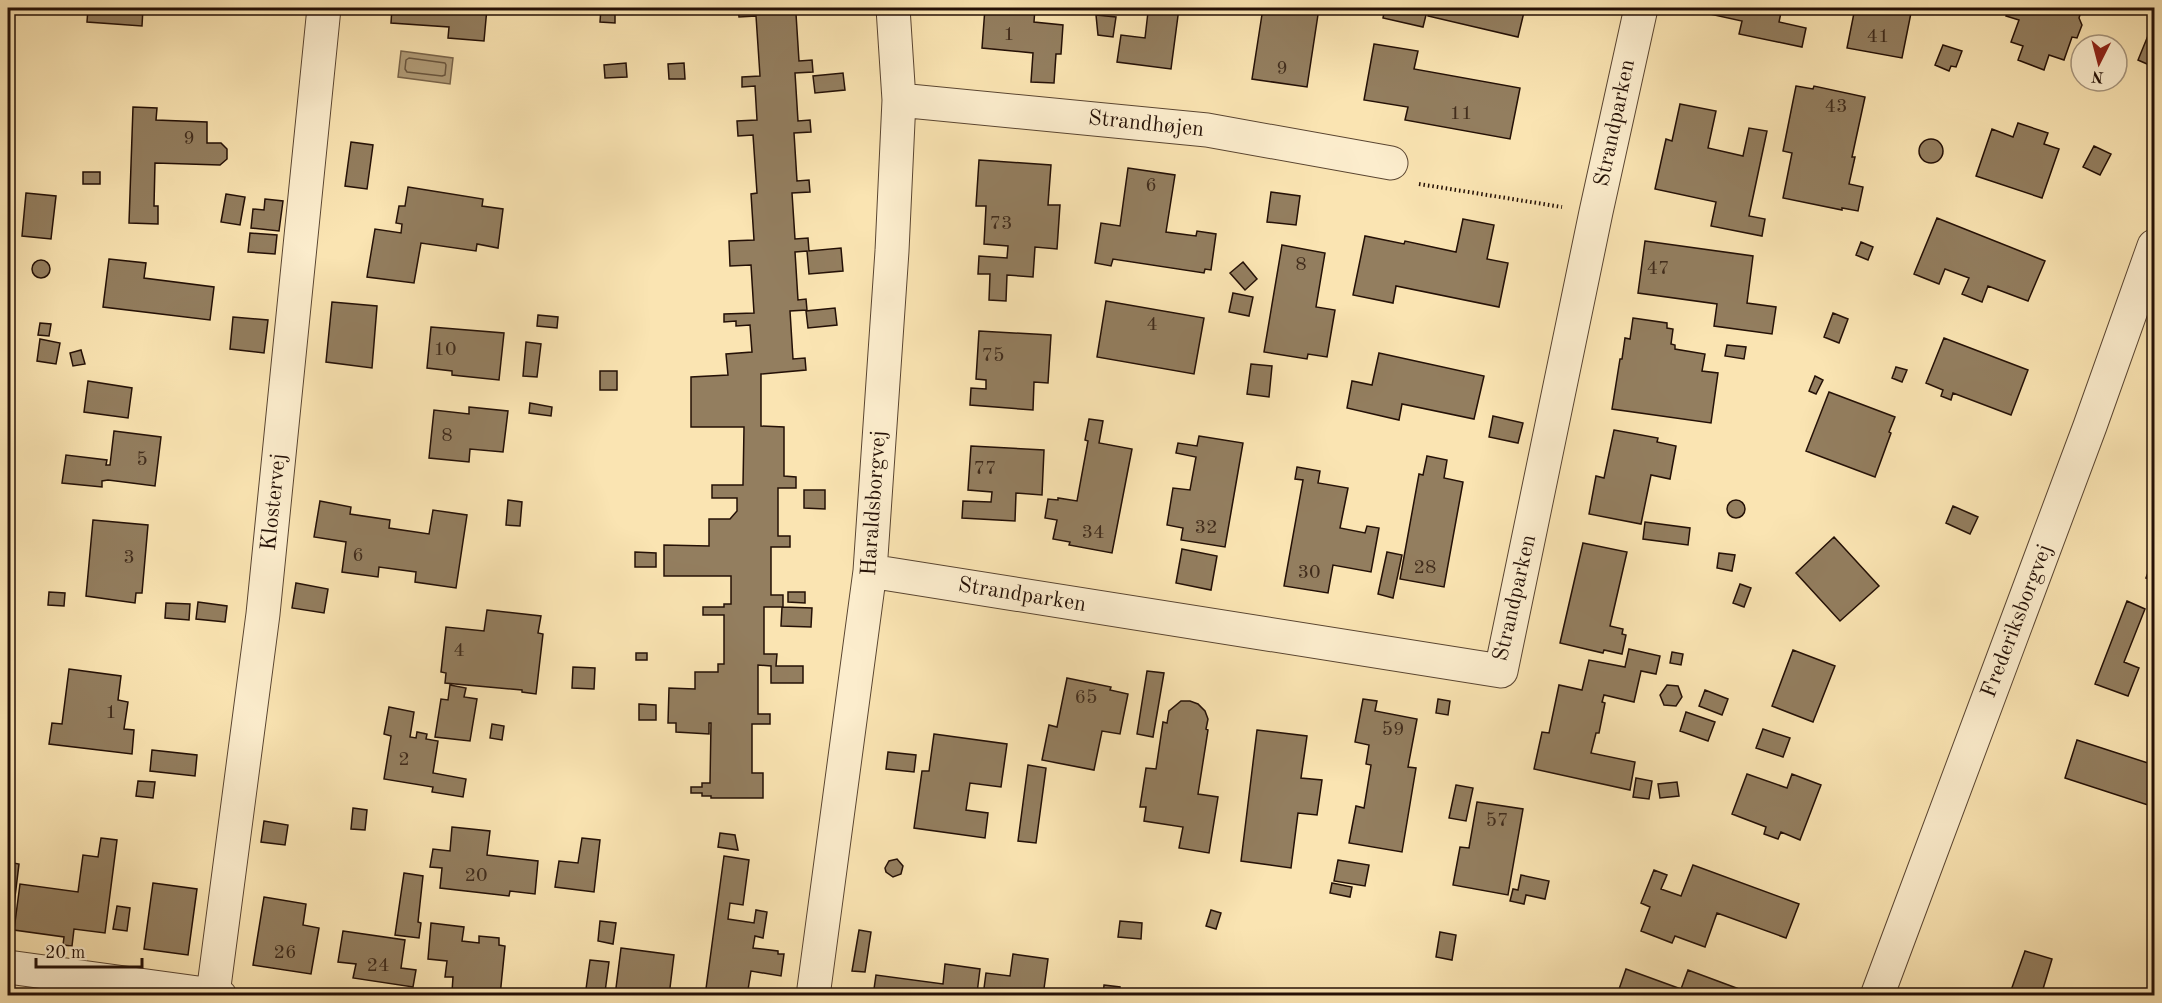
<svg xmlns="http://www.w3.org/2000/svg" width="2162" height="1003" viewBox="0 0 2162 1003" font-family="'Old Standard TT',serif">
	<rect width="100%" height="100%" fill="#fae4b2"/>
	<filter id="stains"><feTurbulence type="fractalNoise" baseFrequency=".00333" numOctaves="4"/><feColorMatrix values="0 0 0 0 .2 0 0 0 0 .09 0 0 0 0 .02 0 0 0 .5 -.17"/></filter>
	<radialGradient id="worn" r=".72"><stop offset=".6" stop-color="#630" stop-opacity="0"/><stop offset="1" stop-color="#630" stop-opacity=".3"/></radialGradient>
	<path fill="#b19c78" stroke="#79644a" stroke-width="1.5" d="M401,51L453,58L450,84L398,77Z"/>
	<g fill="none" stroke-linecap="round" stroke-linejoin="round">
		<path stroke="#6a563f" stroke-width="1.5" d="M409,58L445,63L446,65L445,75L442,76L407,72L405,69L406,60Z"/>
	</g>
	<path fill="#937e5f" stroke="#241006" stroke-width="1.5" d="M88,8H224L223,13L143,8L142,26L87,22Z
		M392,8H487L484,41L448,38L449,27L391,23Z
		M601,8L615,9V23L600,22Z
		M738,8H814V13L796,14L799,61L812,60L813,72L795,73L798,121L810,120L811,132L794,133L797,181L809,180L810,192L792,193L795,239L808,238L809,251L841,248L843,271L809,274L807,251L795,252L798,300L806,299L807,310L790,311L793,359L805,358L806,370L761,374V426L784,427V476L796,477V488H778V536H790V547H771V595H783V607H764V654H777L776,666H803V683H771V666L758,665V714H770V724H752V773H763V798H711V796H702V793H691V787H702V783H710L711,723H709V734L676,732V723H668L669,688L695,689V672H718V664H724V615H703V607H724V604H731V576H664V545L709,546V519H730L737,511V498H712V485H743L744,427H691V377L728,375L726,354L752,352L750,325L736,326V321L724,322V314L754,313L751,265L730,266L729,241L754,240L751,194L757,193L753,135L738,136L737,121L757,120L755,86L742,87V77L760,76L756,16L739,17Z
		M985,8H1035L1034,22L1063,25L1061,54H1056L1054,83L1031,82L1033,53L982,48Z
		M1113,8H1179L1171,69L1117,62L1121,35L1145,38L1148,12Z
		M1263,8H1319L1307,87L1252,79Z
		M1385,8H1414L1427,11L1423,27L1383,18Z
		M1430,8H1525L1518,37L1428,16Z
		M1697,8H1782L1779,22L1806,28L1802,47L1739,34L1742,21L1696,11Z
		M1855,8H1912L1902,58L1847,48Z
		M2009,8H2082L2079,18L2082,25L2077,38L2072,37L2064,60L2049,55L2044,70L2018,60L2023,46L2011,42L2019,20L2006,16Z
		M1096,15L1116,17L1113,37L1098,35Z
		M2154,21V67L2138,60Z
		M1374,44L1418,51L1414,69L1520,88L1510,139L1405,120L1408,107L1364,100Z
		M1943,45L1962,51L1956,67L1951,66L1949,71L1935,65Z
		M626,63L627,77L605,78L604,65Z
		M684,63L685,79H669L668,64Z
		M843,73L845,90L815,93L813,76Z
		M1796,86L1813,89L1814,86L1865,97L1852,157H1855L1849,184L1863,187L1858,211L1842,208V210L1783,198L1792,153L1783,151Z
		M1680,104L1716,111L1708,148L1743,156L1749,128L1767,131L1749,216L1765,219L1762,236L1711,226L1716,202L1655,189L1666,139L1672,141Z
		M133,107L157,108L156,120L207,122V143H221L227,149V159L220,165L155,163L154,206H158V224L129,223Z
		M2018,123L2048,133L2044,144L2059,149L2042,198L1976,176L1992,129L2013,137Z
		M1919 151a12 12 0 1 1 24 0a12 12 0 1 1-24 0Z
		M351,142L373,145L367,189L345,186Z
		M2094,146L2111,154L2100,175L2083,167Z
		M979,160L1051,165L1048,205H1060L1057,249L1035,247L1033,277L1007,275L1006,301L989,300L990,274H978L979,256L1007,258L1008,246L984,244L986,206H976Z
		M1128,168L1175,175L1166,232L1196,236L1197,231L1216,234L1211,270L1205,269L1204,273L1113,259L1111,266L1095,263L1101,223L1120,226Z
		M83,172H100V184H83Z
		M408,187L483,199L482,206L503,209L498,248L477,244L476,251L421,243L414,283L367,277L375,229L401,233L402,224L396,223L399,206H405Z
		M1271,192L1300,196L1296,225L1267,222Z
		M26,193L56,196L51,239L22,236Z
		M226,194L245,197L240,225L221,222Z
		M265,199L283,201L279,231L251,228L253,209L264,210Z
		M1937,218L2045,261L2028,301L1988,286L1982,302L1962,294L1969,278L1945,269L1939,284L1914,274Z
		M1463,219L1494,225L1487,259L1508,263L1499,307L1396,286L1393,303L1353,295L1365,236L1404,244L1405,241L1456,252Z
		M250,233L277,235L275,254L248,252Z
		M1645,241L1753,256L1747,303L1776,307L1772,334L1714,326L1717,304L1638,293Z
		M1861,242L1873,247L1868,260L1856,255Z
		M1282,245L1325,253L1316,307L1335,310L1327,357L1308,354L1307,359L1264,352Z
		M109,259L146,263L144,278L214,287L210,320L103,307Z
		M32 269a9 9 0 1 1 18 0a9 9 0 1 1-18 0Z
		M1243,262L1257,279L1245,290L1230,273Z
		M1233,293L1253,297L1249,316L1229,312Z
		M1106,301L1204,318L1194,374L1097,357Z
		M332,302L377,306L372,368L326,362Z
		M835,308L837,325L808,328L806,311Z
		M1833,313L1848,319L1839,343L1824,337Z
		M538,315L558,317L557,328L537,326Z
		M233,317L268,320L264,353L230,349Z
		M1633,318L1667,323V328L1673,329L1671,344L1675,345V349L1705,354L1702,371L1718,373L1711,423L1612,409L1620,359H1622L1625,338L1630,339Z
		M40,323L51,324L49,336L38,335Z
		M431,327L504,333L499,380L452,375V371L427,368Z
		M979,331L1051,335L1048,383L1034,382L1033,410L970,405L971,388L986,389V380L976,379Z
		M1944,338L2028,370L2011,415L1953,393L1951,400L1941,396L1943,390L1926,383Z
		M40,339L60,343L56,364L37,361Z
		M526,342L541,344L537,377L523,376Z
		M1727,345L1746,347L1744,359L1725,356Z
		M81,350L85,364L73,366L70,353Z
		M1379,353L1484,376L1474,419L1402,404L1399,420L1347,408L1352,381L1372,385Z
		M1251,364L1272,366L1269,397L1247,394Z
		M1896,367L1907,370L1902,382L1892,378Z
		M600,371H617V390H600Z
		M1815,376L1823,380L1816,394L1809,391Z
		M88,381L132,388L128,418L84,412Z
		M1829,392L1895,417L1889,432L1891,433L1875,477L1806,451Z
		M530,403L552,407L551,416L529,413Z
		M469,407L508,411L503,452L470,449L469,462L429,458L434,410L469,414Z
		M1493,416L1523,423L1518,443L1489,437Z
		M1089,419L1103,421L1099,443L1132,449L1112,553L1069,545L1070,542L1053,539L1057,520L1045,518L1048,499L1058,500V498L1077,501L1088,441L1085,440Z
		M1614,430L1658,438L1657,442L1676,446L1670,479L1651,475L1641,524L1589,514L1596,476L1604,478Z
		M114,431L161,437L155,486L108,480L102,481V487L62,483L66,455L107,460L106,465H110Z
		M1199,436L1243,443L1225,547L1181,540L1183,528L1167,525L1173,488L1190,490L1196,457L1176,453L1178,443L1197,446Z
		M971,446L1044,450L1042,495L1016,493L1015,521L962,518L963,501L991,502L992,492L968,490Z
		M1427,456L1447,460L1444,478L1463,482L1444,587L1400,579L1419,474L1423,475Z
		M1297,467L1320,471L1318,483L1348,488L1340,528L1365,533L1367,526L1379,528L1371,572L1333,565L1328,593L1284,586L1303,480L1295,479Z
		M804,490H825V509L804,508Z
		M1727 509a9 9 0 1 1 18 0a9 9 0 1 1-18 0Z
		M508,500L522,502L520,526L506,525Z
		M320,501L351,507L350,514L390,520L389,528L429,534L433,510L467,515L456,588L415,582L416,572L379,567L378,577L342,572L346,542L314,537Z
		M1953,506L1978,517L1970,534L1946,523Z
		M93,520L148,525L142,593H136L135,603L86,596Z
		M1645,522L1690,528L1688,545L1643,539Z
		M1834,537L1879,586L1840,621L1796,573Z
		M1583,543L1627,552L1610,626L1623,629L1622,634L1626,635L1622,654L1604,650L1603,653L1560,643Z
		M1182,549L1217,556L1211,590L1176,583Z
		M635,552L656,553V567H635Z
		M1387,552L1402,555L1393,598L1378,594Z
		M1719,553L1735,555L1732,571L1717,568Z
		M2154,556V581L2146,578Z
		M296,583L328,589L324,613L292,608Z
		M1740,584L1751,588L1744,607L1733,603Z
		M49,592L65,593L64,606L48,605Z
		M788,592H805V603L788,602Z
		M2127,601L2145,609L2124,662L2139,668L2128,696L2095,684Z
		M198,602L227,606L225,622L196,619Z
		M166,603L190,604L189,620L165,618Z
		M782,607L812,608L811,627L781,626Z
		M487,610L541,616L538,633L543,634L536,694L522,692V690L445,683L446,673L441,672L446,627L484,631Z
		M1629,649L1660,656L1656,674L1641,671L1634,702L1604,695L1602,702L1605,703L1599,733H1596L1591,753L1635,762L1630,790L1534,769L1542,732L1549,733L1559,685L1582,690L1589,660L1625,667Z
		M1793,650L1835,666L1813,722L1772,706Z
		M1672,652L1683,654L1681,665L1670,663Z
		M636,653H647V660H636Z
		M573,667L595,668L594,689L572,688Z
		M69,669L121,676L118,700L128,702L124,729L134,730L132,754L49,744L52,723L62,724Z
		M1147,671L1164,673L1153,737L1137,734Z
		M1067,678L1111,687L1110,690L1128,694L1120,734L1102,731L1094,770L1042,760L1049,725L1057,727Z
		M450,685L466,688L464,697L477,699L470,741L435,737L441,699L448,700Z
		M1667,685L1678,686L1682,697L1676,706L1664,705L1660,695Z
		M1705,690L1728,699L1722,715L1699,706Z
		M1363,699L1377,701L1375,711L1417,719L1408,767L1416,768L1402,852L1349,843L1356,806L1364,808L1371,765L1366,764L1369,745L1355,742Z
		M1438,699L1450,701L1448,715L1436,713Z
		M1181,701H1190L1198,704L1205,711L1208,719L1206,729L1208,730L1198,794L1218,797L1209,853L1179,848L1183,827L1144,821L1146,807H1140L1146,768L1156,769L1163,722L1167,723L1169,711Z
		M639,704L656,705V720H639Z
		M389,707L414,712L410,737L416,738L417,732L427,734L426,739L438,741L433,773L466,779L463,797L432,792L433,787L384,779L391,736L384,734Z
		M1686,712L1715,722L1708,741L1680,731Z
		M492,724L504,726L502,740L490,738Z
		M1763,729L1790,738L1783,757L1756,748Z
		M1257,730L1307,736L1301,778L1322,780L1317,815L1298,813L1291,868L1241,861Z
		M934,734L1007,744L1001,787L970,783L966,810L988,813L985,838L914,828L922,771H929Z
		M2077,740L2154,765V807L2065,778Z
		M152,750L197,755L195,776L150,771Z
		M888,752L916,755L914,772L886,769Z
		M1028,765L1046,768L1036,843L1018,841Z
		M1747,774L1787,788L1792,774L1821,785L1800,840L1781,832L1778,839L1764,834L1766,827L1732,814Z
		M1636,778L1652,781L1649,799L1633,797Z
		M138,781L155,782L153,798L136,796Z
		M1677,782L1679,796L1660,798L1658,784Z
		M1456,785L1473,788L1466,821L1449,818Z
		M1477,802L1523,809L1508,895L1453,885L1460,847L1469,848Z
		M353,808L367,810L365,830L351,829Z
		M264,821L288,825L285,845L261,842Z
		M452,827L490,831L487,855L538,861L535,894L510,891L509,896L440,888L442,868L430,867L433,849L450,851Z
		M720,833L735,835L738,850L718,847Z
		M101,838L117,840L105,933L74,929L72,946L63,945L64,937L14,930L20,884L78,892L83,855L98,857Z
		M582,838L600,840L594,892L555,887L559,861L578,863Z
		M724,856L749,860L743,905L730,903L728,919L754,923L756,910L767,912L763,938L755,936L753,948L778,951V954H784L781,976L751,971L747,996H705Z
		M897,859L903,866L901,874L893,877L886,872L885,868L889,861Z
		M1338,860L1369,865L1365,886L1334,881Z
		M8,862L19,864L13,913L8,912Z
		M1693,865L1799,904L1786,938L1717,913L1705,947L1675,936L1672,943L1641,931L1650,907L1641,903L1654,870L1667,875L1661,889L1681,896Z
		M404,873L423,876L418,922L421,923L419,938L395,935Z
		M1521,875L1549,881L1545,899L1526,895L1524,904L1510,901L1513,889L1518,890Z
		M153,883L197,889L188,955L144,949Z
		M1332,883L1352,887L1350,897L1330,893Z
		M264,897L306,904L303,925L319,928L311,974L253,965Z
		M117,906L130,908L127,931L113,929Z
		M1211,910L1221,913L1216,929L1206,926Z
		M600,921L616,923L613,944L598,941Z
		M1120,921L1142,923L1141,939L1118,937Z
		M431,923L464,927L462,941L479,943V936L499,938V945L505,946L500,996L452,992L453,977H445L447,961L428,959Z
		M859,930L871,932L865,972L852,971Z
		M343,931L405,940L401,968L416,970L413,987L353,978L356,964L338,962Z
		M1440,932L1456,935L1452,960L1436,957Z
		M621,948L674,955L669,996H615Z
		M2025,951L2052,959L2043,989L2047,990L2045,996H2009Z
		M1013,954L1048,959L1043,996H983L986,973L1010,976Z
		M590,960L609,962L605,992L586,989Z
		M945,964L980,969L977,993H972V996H873L876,975L943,984Z
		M1626,969L1681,989L1688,970L1758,996H1628L1618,992Z
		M1104,985L1120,987L1119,996H1103Z"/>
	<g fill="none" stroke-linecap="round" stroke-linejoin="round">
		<g stroke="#5a4531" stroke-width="35">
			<path id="minor" d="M899,100L1207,130L1391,163
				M870,571L1501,671L1596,212L1641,8
				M8,967L220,996
				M213,994L263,614L324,8
				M813,996L870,571L892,251L899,100L893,8
				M1877,996L2090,426L2154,246"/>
		</g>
		<path stroke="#241006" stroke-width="4" stroke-dasharray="1.5 3" stroke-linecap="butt" d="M1419,184L1562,207"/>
		<use href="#minor" stroke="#fcedcd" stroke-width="33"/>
	</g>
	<g text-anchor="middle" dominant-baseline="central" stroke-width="6" stroke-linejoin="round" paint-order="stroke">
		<g font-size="20" fill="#402c1c">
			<text x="1009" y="35">1</text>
			<text x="1878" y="37">41</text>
			<text x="1282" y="69">9</text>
			<text x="1836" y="107">43</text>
			<text x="1461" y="114">11</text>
			<text x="189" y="139">9</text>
			<text x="1151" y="186">6</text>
			<text x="1001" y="224">73</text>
			<text x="1301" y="265">8</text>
			<text x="1658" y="269">47</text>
			<text x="1152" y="325">4</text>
			<text x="445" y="350">10</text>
			<text x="993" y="356">75</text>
			<text x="447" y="436">8</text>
			<text x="142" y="460">5</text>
			<text x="985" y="469">77</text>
			<text x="1206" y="528">32</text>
			<text x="1093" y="533">34</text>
			<text x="358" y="556">6</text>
			<text x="129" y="558">3</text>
			<text x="1425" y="568">28</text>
			<text x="1309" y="573">30</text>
			<text x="459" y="651">4</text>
			<text x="1086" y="698">65</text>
			<text x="111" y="713">1</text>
			<text x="1393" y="730">59</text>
			<text x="404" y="760">2</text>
			<text x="1497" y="821">57</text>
			<text x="476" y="876">20</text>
			<text x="285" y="953">26</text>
			<text x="378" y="966">24</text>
		</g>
		<g font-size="22" fill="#241006" stroke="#fcedcd">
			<text transform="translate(1615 123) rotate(-78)">Strandparken</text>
			<text transform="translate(1146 124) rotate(6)">Strandhøjen</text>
			<text transform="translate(274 502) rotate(-84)">Klostervej</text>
			<text transform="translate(874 503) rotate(-86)">Haraldsborgvej</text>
			<text transform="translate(1022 595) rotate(9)">Strandparken</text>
			<text transform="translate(1515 598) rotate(-77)">Strandparken</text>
			<text transform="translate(2017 621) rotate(-69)">Frederiksborgvej</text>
		</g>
	</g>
	<rect width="2162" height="1003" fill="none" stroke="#fae4b2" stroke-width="30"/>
	<rect x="9" y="9" width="2144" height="985" fill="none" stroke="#241006" stroke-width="3"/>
	<rect x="15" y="15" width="2132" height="973" fill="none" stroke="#241006" stroke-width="1.5"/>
	<g transform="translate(2099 63) rotate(186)"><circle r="28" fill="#fcedcd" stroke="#a6957d" stroke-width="1.5"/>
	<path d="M0-4.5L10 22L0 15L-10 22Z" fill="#8f2418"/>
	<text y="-9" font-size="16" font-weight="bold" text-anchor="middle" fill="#241006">N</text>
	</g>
	<path d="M36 958v9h106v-9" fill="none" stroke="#241006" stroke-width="3"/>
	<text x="45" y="958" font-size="18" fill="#241006" stroke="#fcedcd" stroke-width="4.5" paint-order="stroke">20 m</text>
	<rect width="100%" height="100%" filter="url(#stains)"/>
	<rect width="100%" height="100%" fill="url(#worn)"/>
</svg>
